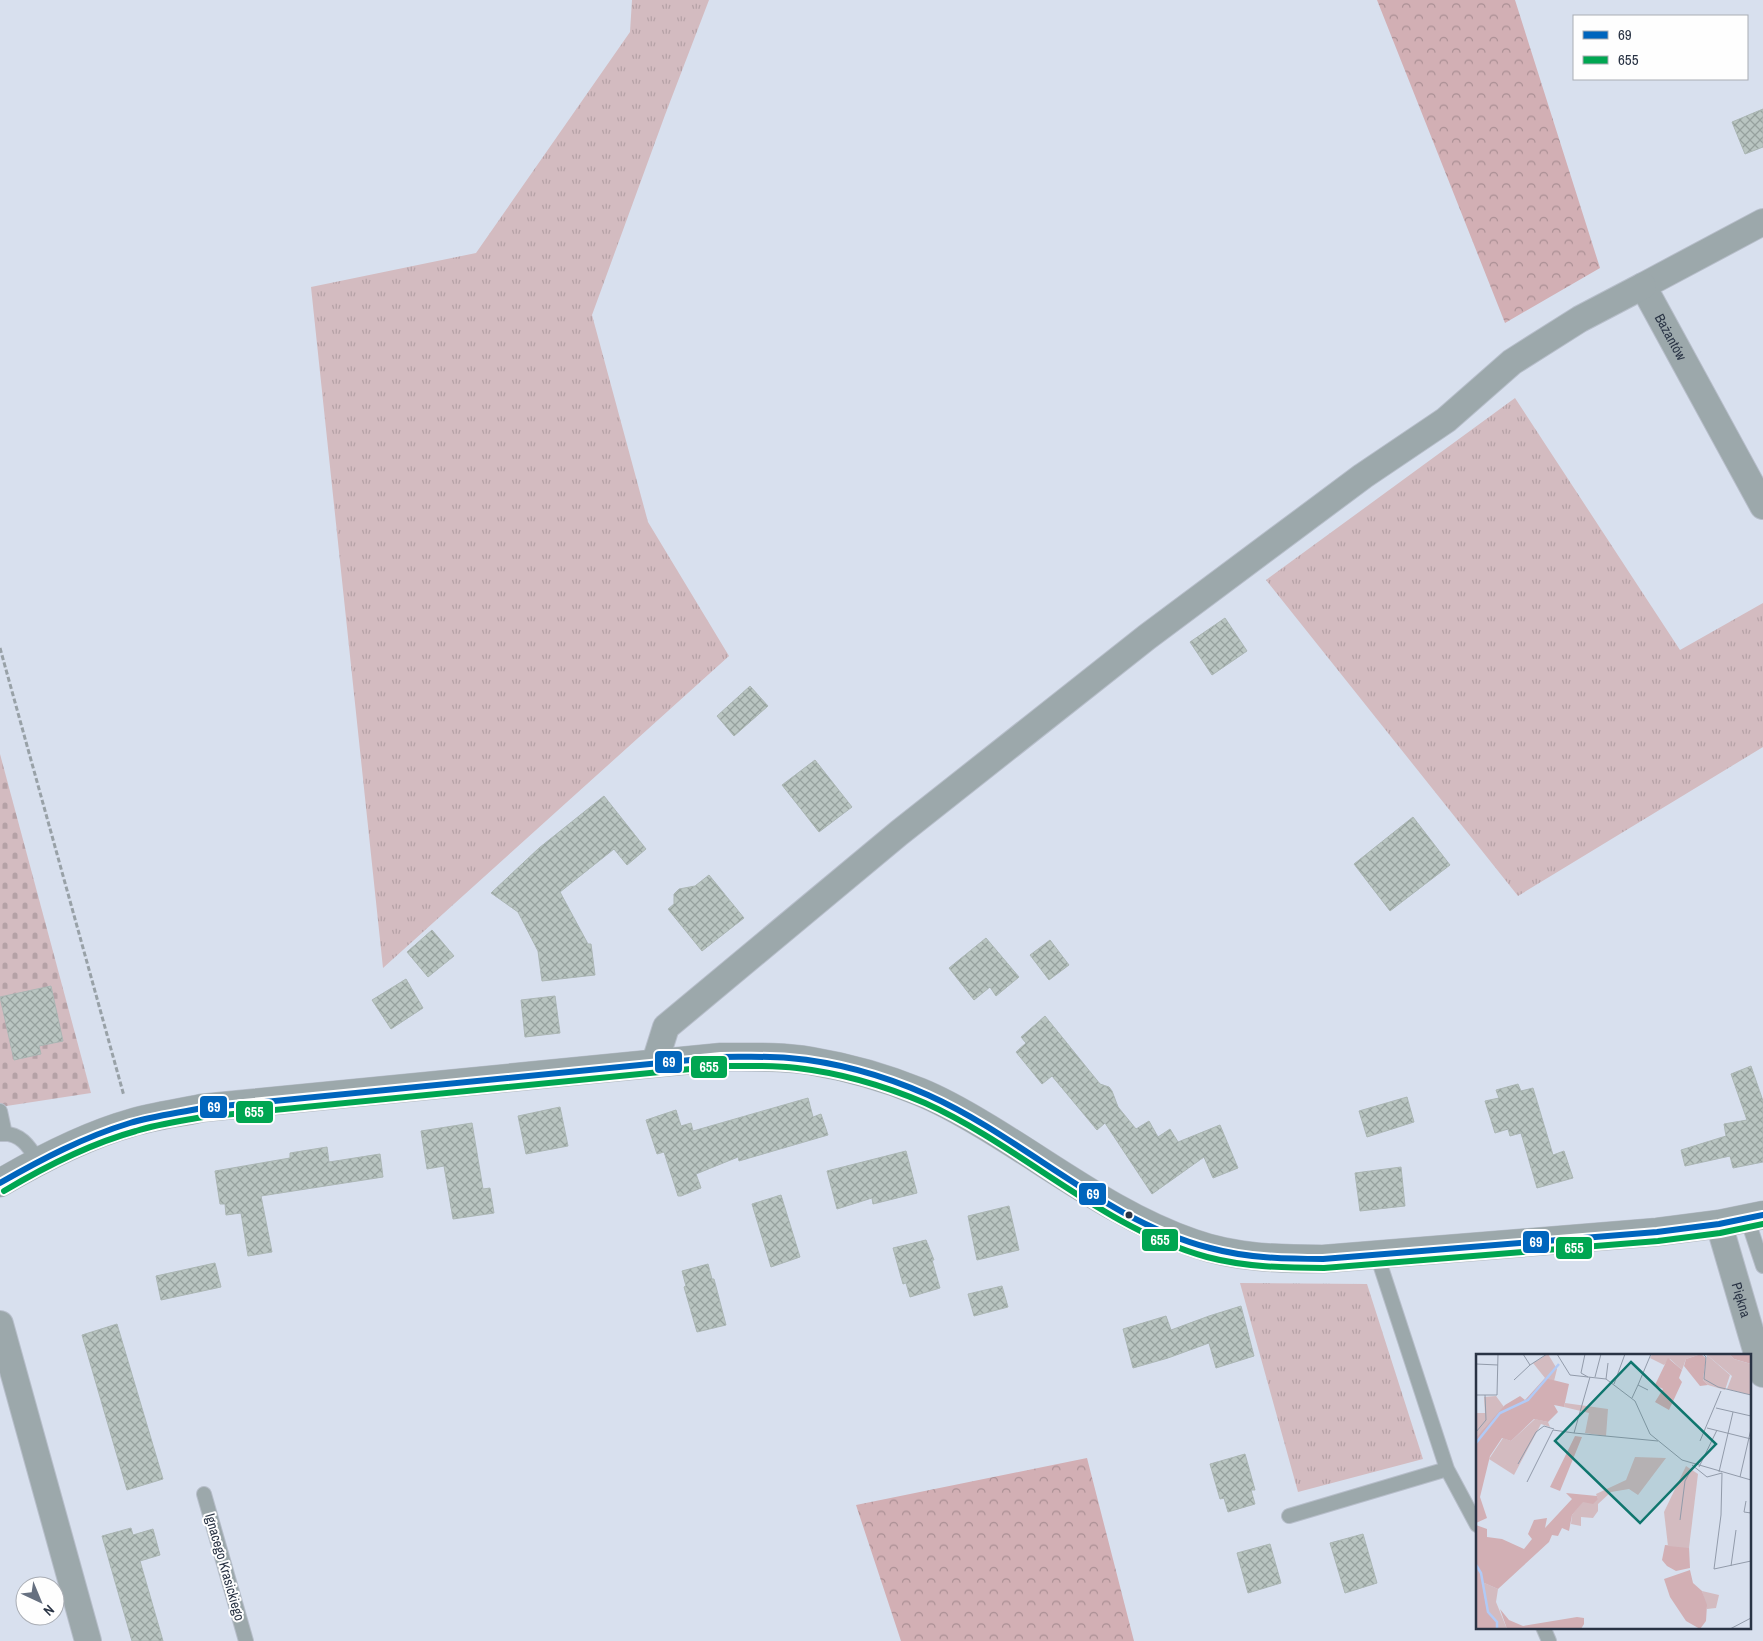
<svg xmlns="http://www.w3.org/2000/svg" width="1763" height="1641" viewBox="0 0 1763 1641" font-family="'Archivo Narrow',sans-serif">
	<defs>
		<pattern id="grass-tufts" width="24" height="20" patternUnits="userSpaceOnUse" patternTransform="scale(1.25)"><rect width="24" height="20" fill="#d3bbc0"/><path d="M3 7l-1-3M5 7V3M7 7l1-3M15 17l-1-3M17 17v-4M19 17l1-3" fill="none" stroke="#b5a1a6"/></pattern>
		<pattern id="forest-crowns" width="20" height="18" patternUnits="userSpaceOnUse" patternTransform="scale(1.25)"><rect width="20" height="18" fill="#d2afb4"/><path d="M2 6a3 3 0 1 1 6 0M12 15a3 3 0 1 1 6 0" fill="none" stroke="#aa8f94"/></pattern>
		<pattern id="cemetery-stones" width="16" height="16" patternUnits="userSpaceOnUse" patternTransform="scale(1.25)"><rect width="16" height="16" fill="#d3bbc0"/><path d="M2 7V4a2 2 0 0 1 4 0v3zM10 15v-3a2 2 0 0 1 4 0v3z" fill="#b5a1a6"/></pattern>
		<pattern id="building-cross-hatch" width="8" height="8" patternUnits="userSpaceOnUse" patternTransform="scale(1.25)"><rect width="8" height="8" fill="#b9c5c1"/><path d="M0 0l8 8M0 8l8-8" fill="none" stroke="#96a19e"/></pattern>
	</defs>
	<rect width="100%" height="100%" fill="#d8e0ee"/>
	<path fill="url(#grass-tufts)" d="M632,0H709L665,115L592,315L648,522L729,656L383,968L311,287L476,253L630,32Z
		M1515,398L1680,650L1763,603V747L1518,896L1266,580Z
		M1240,1283L1367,1284L1423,1459L1298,1492Z"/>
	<path fill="url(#forest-crowns)" d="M1377,0H1515L1600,268L1505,323Z
		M1087,1458L1134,1641H901L856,1505Z"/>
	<path fill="url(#cemetery-stones)" d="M0,754L91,1093L0,1107Z"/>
	<path fill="url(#building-cross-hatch)" stroke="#abb6b4" d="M1763,109V147L1745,154L1732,122Z
		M1225,618L1247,651L1212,675L1190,642Z
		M750,686L768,706L734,736L717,716Z
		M815,760L852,807L819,832L782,785Z
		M604,796L646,849L627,865L614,849L560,892L588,944H591L595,975L542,981L538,951L518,912L491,893L539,848Z
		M1413,817L1450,865L1390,911L1354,864Z
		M709,875L744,918L702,951L668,909L674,904V894L679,889L695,886Z
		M432,930L454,956L428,977L407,952Z
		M986,938L1019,977L996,996L990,987L974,1000L949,968Z
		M1050,940L1069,965L1049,980L1030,955Z
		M406,979L423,1008L391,1029L372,1000Z
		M51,986L63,1041L39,1046L41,1054L14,1060L0,997Z
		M555,996L560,1033L525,1037L521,1000Z
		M1045,1016L1100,1084L1109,1087L1112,1091L1118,1107L1136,1129L1149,1121L1158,1137L1170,1129L1178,1142L1220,1125L1238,1168L1213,1178L1204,1157L1152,1194L1105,1123L1097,1130L1052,1076L1042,1084L1016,1052L1026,1043L1021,1037Z
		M1751,1066L1763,1101V1162L1733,1168L1730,1156L1685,1166L1681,1150L1726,1136L1724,1124L1747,1120L1731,1074Z
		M1518,1084L1521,1091L1533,1088L1553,1155L1564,1151L1573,1178L1537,1188L1521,1133L1510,1136L1508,1129L1495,1133L1485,1101L1499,1098L1496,1090Z
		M1407,1097L1414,1122L1367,1137L1359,1111Z
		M808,1098L813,1117L821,1114L828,1135L739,1161L738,1157L696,1174L701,1188L681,1196H678L664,1152L657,1154L646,1120L676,1110L681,1126L691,1123L693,1131Z
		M560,1107L568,1146L526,1154L518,1116Z
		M472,1123L483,1189L490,1188L494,1213L453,1219L444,1166L427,1169L421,1131Z
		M327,1147L329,1162L380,1154L383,1177L261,1196L272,1252L248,1256L241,1213L226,1215L225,1204H220L215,1171L290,1158V1153Z
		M906,1151L917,1193L873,1204L872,1198L837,1209L827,1171Z
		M1401,1167L1405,1206L1360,1211L1355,1173Z
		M781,1195L800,1257L771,1267L752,1204Z
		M1009,1206L1019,1250L977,1260L968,1216Z
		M926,1240L934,1260H932L940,1288L910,1297L906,1283L903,1284L893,1248Z
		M215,1263L221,1287L161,1300L156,1276Z
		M708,1264L712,1279H714L726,1325L697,1332L684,1287L686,1286L682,1271Z
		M1002,1286L1008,1307L974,1316L968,1294Z
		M1241,1306L1254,1356L1216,1368L1209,1343L1168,1358L1133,1368L1123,1329L1166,1316L1171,1330L1209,1316Z
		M117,1324L163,1479L127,1490L82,1335Z
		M1245,1454L1255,1490H1251L1255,1504L1228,1512L1224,1498L1220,1499L1210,1464Z
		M131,1528L133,1535L153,1529L160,1555L140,1561L163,1641H132L102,1536Z
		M1363,1534L1377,1583L1345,1593L1330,1543Z
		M1270,1544L1281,1583L1248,1593L1237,1553Z"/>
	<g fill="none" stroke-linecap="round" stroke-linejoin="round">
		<g stroke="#b7beca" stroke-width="16">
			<path id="service" d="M0,1111L5,1134
				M0,1134C20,1132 29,1146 38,1161
				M1747,1218L1763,1266
				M1447,1469L1477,1525
				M204,1494L246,1641
				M1289,1516L1447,1469L1377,1255
				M1543,1627L1549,1641"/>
		</g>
		<g stroke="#b7beca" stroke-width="28">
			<g id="minor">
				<path id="s1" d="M1763,222L1643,286L1763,506"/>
				<path d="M655,1062L666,1027L899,833L1147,637L1363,476L1446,420L1512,362L1580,319L1643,286"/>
				<path id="s2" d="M1719,1224L1763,1374"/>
				<path d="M0,1324L88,1641"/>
			</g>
		</g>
		<g stroke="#b7beca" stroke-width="29">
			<path id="tertiary" d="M0,1183C41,1159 85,1136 131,1123C154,1116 179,1113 202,1108L721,1057C750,1057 782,1056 811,1061C847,1067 886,1078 920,1092C942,1101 963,1113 983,1125C1052,1166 1117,1217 1193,1243C1235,1258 1279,1259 1323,1259L1657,1232L1719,1224L1763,1215"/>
		</g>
		<path stroke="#98a1a7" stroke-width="3" stroke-dasharray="5 2.5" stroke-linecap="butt" d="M0,648L124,1096"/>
		<use href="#service" stroke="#9ca8ab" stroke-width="14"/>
		<use href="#minor" stroke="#9ca8ab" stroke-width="26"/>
		<use href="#tertiary" stroke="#9ca8ab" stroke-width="28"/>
		<g stroke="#fefefe" stroke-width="10">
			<path id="bus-1" d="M0,1183C42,1159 84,1137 130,1123C154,1116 178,1113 202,1108L721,1057C744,1057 767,1056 789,1058C836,1062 885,1076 928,1095C1026,1139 1105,1221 1210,1248C1247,1258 1285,1259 1323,1259L1657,1232L1719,1224L1763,1215"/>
		</g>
		<g stroke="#fefefe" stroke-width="10">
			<path id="bus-2" d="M4,1191C46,1166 89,1144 136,1131C158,1124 181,1121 203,1117L721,1066C747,1066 772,1065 797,1068C840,1073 885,1086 925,1103C1023,1147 1102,1228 1207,1257C1245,1267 1285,1268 1324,1268L1658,1241L1720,1233L1763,1224"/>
		</g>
		<use href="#bus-1" stroke="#0065bd" stroke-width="6"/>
		<use href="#bus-2" stroke="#00a651" stroke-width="6"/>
	</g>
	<circle fill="#293344" stroke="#fefefe" stroke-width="2" cx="1129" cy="1215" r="4.5"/>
	<g text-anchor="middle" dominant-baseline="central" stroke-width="4" stroke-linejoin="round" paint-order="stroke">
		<g font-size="14" fill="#293344" stroke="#fefefe">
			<text stroke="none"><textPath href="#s1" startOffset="194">Bażantów</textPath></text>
			<text stroke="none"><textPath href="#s2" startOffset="79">Piękna</textPath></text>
			<text transform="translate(225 1567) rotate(74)">Ignacego Krasickiego</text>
		</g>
	</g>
	<g transform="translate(1476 1354)">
		<rect width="275" height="275" fill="#d8e0ee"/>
		<path d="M72,0L81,15L78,27L69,24L57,9ZM176,0H225L210,5L206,16L194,5L188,11L174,4ZM231,1L254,21L249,36L232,31L227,26ZM20,42L28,53L0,83V59H9L8,43ZM89,49L132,55L130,82L109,79L113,59L88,53ZM59,65L72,68L74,73L65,70L38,121L13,105L27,84L35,87ZM159,103L190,104L162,141L153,135L135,138L122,150V157L117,164L105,163V172L95,170L96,161L107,147L122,145L120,140L150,126ZM6,228L22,235L20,248L31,275H21V269L11,257ZM226,237L243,241L240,254L231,255Z" fill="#d3bbc0"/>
		<path d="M225,0L230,4L227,26L232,31L224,32L208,12L210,5ZM253,0H275V10L258,5ZM192,4L206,16L203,24L206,28L193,56L179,48L187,35L179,31ZM69,24L93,30L88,53L78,51L82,58L72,68L58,65L35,87L26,84L14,102L4,143L11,164L0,169V83L29,51L44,42L49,46ZM99,82L106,83L84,137L74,133ZM90,139L121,142L122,145L117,150L107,148L96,161L93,177L86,174L82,182L76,181L73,188L22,235L6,228L11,256L21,269V275H0V171L11,175V183L26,185L48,195L56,185L52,180L58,166L71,164L69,174L96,145ZM189,191L213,193L214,214L200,217L191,212L186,206ZM214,216L217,229L226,237L231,251L230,267L224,275L210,267L194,243L188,225ZM24,255L33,266L47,272L101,263L108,264V270L105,275H31Z" fill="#d2afb4"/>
		<path d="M210,112L222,120L213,194L192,192L188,158Z" fill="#d3bbc0"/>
		<path d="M253,0L258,5L275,10V41L251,35L256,22L231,1Z" fill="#d3bbc0"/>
		<path fill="none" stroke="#b1caf6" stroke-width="2.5" d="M0,89L24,59L52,46L83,10M0,211L5,219L12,258L21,268V275"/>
		<path fill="none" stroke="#929baa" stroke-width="1" d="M47,0L54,11L71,0M81,0L94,21L130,25L159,47L174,80L206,106L275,126M109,0L105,19L112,23M227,0L230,3L228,25L242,33L275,41M0,10L22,11M119,23L125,0M130,25L132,9M38,26L54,11M138,30L149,0M162,31L175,0M0,41H21L22,0M156,44L162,31L172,36M240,54L275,62M231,74L275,85M0,78L10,66L9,41M98,79L182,87M224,87L245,37M42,110L60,78L68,72L78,75M216,111L231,123L246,119L245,161L238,215L275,207M223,113L241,76M243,118L257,58M264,123L275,75M51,128L77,76L98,79L114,23M270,147L268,158L275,159M204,166L209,127L216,114M255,212L260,176M254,275L275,264"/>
		<path fill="#0f766e" fill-opacity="0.15" stroke="#0f766e" stroke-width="2.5" d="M155,8L240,90L164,169L79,87Z"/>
		<rect width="275" height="275" fill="none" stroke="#293344" stroke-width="2.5"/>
	</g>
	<g stroke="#fefefe" stroke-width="2">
		<rect x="654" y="1050" width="29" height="24" rx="5" fill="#0065bd"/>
		<rect x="690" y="1055" width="38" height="24" rx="5" fill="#00a651"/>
		<rect x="199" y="1095" width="29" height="24" rx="5" fill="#0065bd"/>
		<rect x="235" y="1100" width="39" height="24" rx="5" fill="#00a651"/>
		<rect x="1078" y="1182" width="29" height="24" rx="5" fill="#0065bd"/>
		<rect x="1141" y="1228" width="38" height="24" rx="5" fill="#00a651"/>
		<rect x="1522" y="1230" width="28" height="24" rx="5" fill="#0065bd"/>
		<rect x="1555" y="1236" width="38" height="24" rx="5" fill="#00a651"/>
	</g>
	<g font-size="14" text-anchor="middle" font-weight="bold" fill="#fff">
		<text x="669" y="1067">69</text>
		<text x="709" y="1072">655</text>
		<text x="214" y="1112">69</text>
		<text x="254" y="1117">655</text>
		<text x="1093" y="1199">69</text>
		<text x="1160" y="1245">655</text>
		<text x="1536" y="1247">69</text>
		<text x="1574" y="1253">655</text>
	</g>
	<rect x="1573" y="15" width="175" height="65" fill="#fefefe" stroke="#a9adb4"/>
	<rect x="1583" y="31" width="25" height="8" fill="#0065bd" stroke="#a9adb4"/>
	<text x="1618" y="40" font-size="15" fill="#293344">69</text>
	<rect x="1583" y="56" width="25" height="8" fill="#00a651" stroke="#a9adb4"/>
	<text x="1618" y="65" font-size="15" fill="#293344">655</text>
	<g transform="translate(40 1601) rotate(136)"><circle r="24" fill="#fefefe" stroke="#a9adb4"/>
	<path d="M0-4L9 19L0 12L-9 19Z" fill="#667080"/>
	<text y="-8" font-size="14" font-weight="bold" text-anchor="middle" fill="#293344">N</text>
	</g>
</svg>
